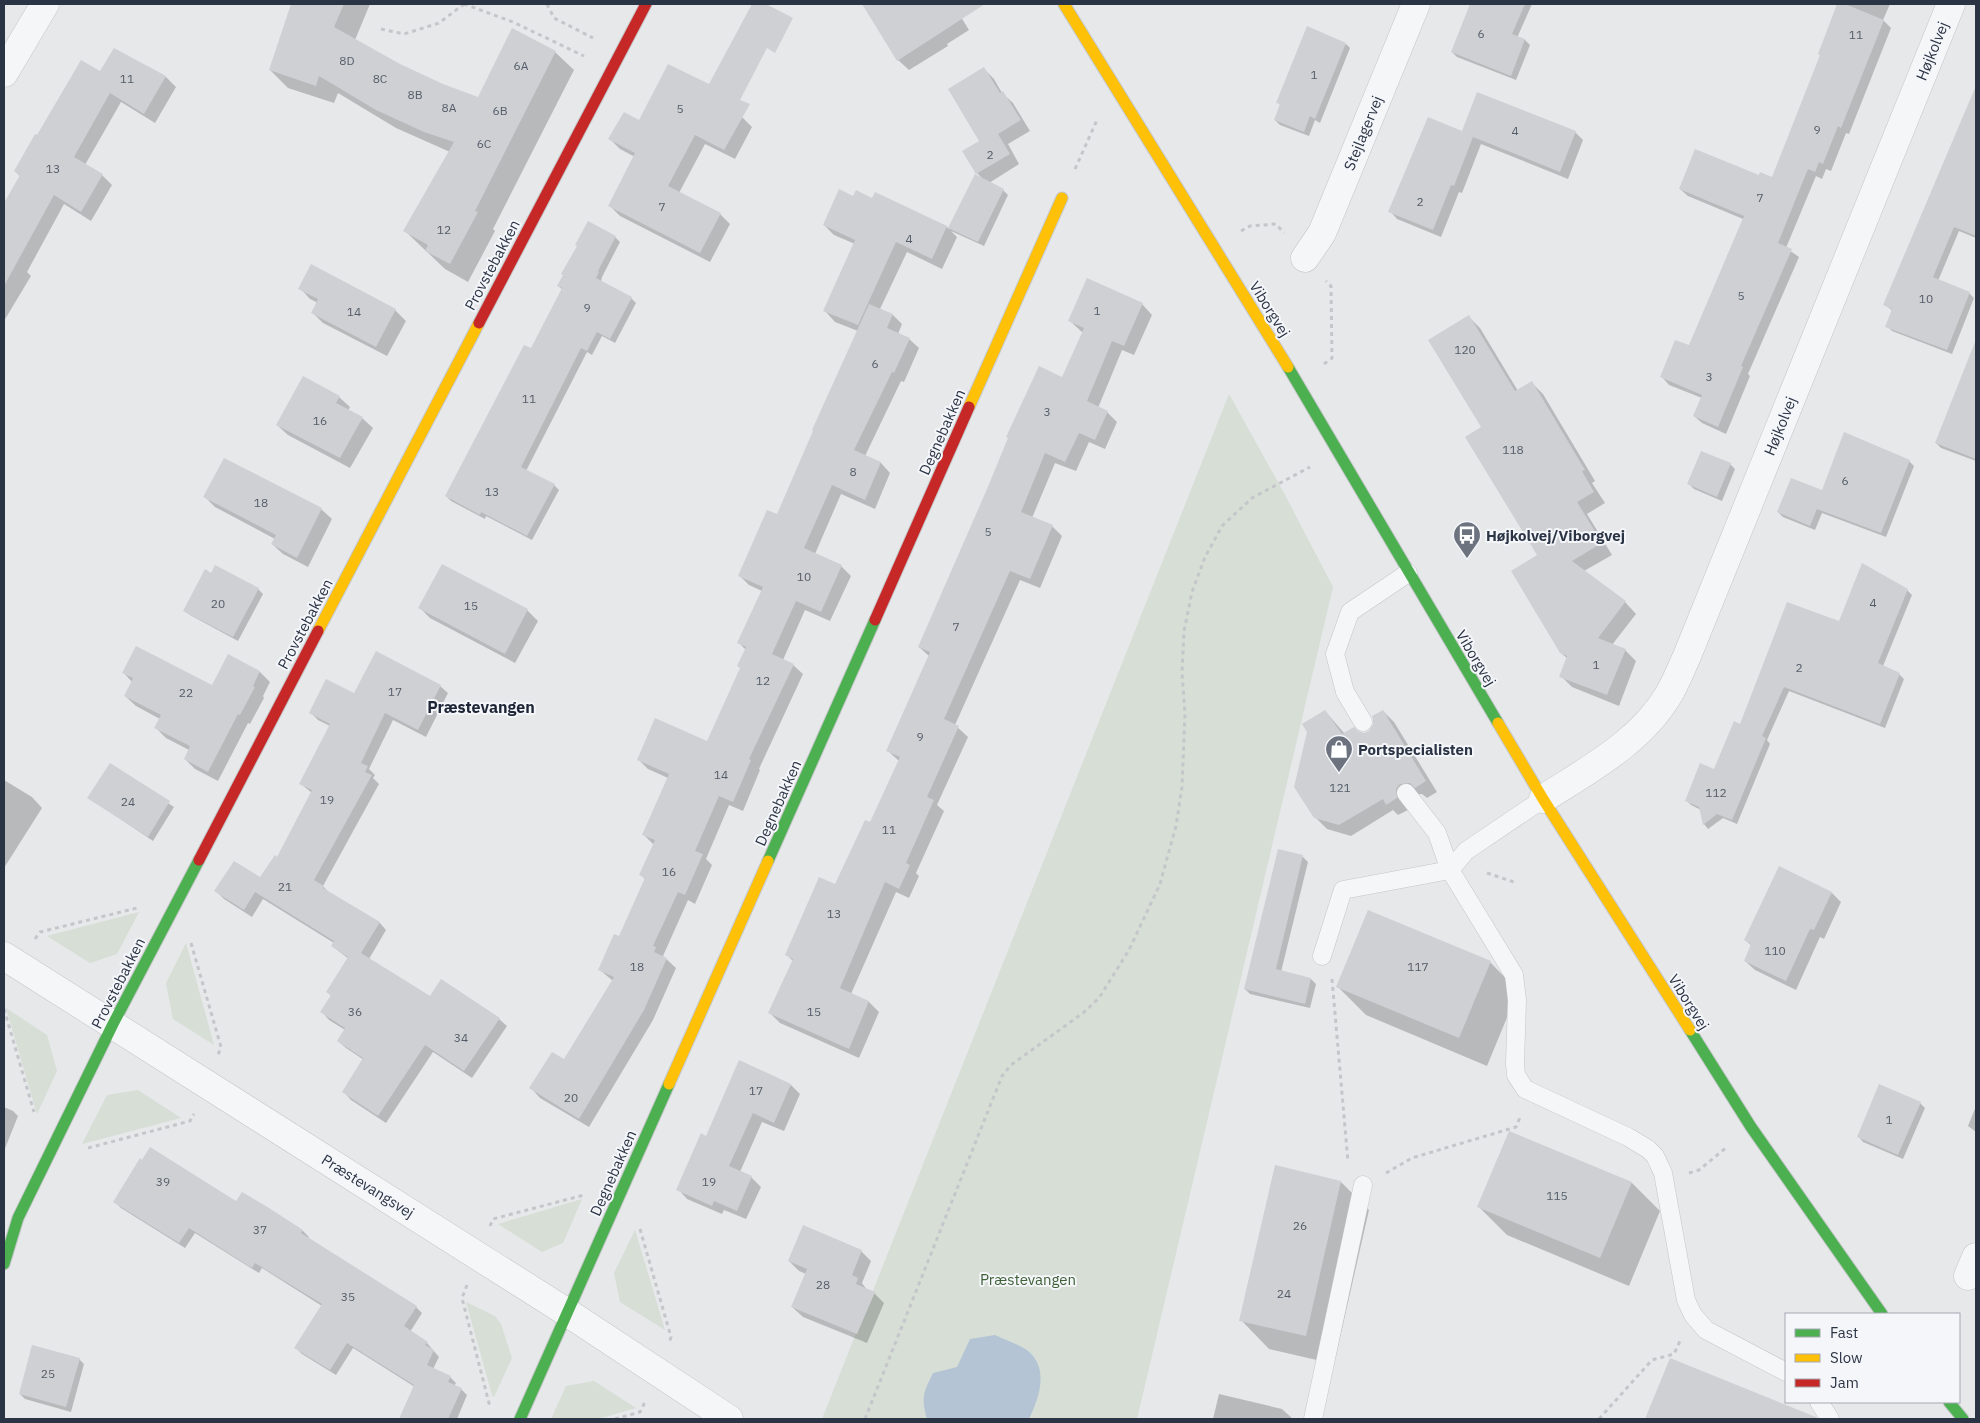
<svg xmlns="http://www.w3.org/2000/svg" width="1980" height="1423" viewBox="0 0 1980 1423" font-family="'IBM Plex Sans',sans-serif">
	<rect width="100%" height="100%" fill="#e6e8ea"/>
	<path fill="#d6ded6" d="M1229,394L1284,493L1333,587L1137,1419H822Z
		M139,912L117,954L90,963L47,936Z
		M186,943L214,1045L173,1019L166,983Z
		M6,1008L47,1035L57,1071L37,1114Z
		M138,1090L181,1118L82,1144L107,1095Z
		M582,1199L563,1243L542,1252L498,1224Z
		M635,1230L665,1330L620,1302L614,1273Z
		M466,1302L495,1316L501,1324L512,1358L494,1397L492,1395Z
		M594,1381L636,1408L598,1419H551L566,1386Z"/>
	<path fill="#b4c4d5" d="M995,1335C1005,1340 1018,1344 1027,1350C1050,1368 1039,1398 1029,1419H927C921,1398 923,1393 933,1373L957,1367L970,1339Z"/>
	<path fill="#0003" d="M293,4H370L355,40L399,65L442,85L478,98L555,52L574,70L493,229L495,231L468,282L445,269L405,231L450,152L396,128L338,93L334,103L288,88L270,70Z
		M864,4H871L884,10L879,4H953L969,30L947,44L948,46L909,70L898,60Z
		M1471,4H1532L1517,38L1525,40L1530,45L1516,80L1457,57L1452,52Z
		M1838,4H1890L1883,20L1891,28L1849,134L1846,133L1831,171L1826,169L1822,179L1816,176L1786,248L1799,257L1748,374L1750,376L1726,434L1702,423L1694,416L1702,398L1669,385L1662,377L1689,347L1743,219L1688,196L1680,189L1760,177L1773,178L1821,56L1819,54Z
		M1346,44L1350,48L1320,123L1315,120L1309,136L1280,125L1275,120L1281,106L1278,102Z
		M114,49L166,77L176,87L155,123L121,102L85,165L102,175L112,185L91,221L64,204L27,272L31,276L4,321V207L21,177L15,171L38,137L100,73Z
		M984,69L994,79L1002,93L1013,103L1030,131L1008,144L1019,164L989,183L1003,190L1008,195L984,246L951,231L957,237L942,269L907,252L880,309L893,315L902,324L898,334L909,339L919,348L904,382L901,381L865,456L881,463L890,473L875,509L841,494L815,554L841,566L851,576L830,621L805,610L783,660L793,665L803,674L759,769L760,770L743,811L729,805L706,859L712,865L695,904L688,900L663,956L676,968L653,1020L589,1127L540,1098L531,1088L564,1061L613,981L600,970L619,938L645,879L641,875L654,845L643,834L668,778L648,769L638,759L708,742L741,669L746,650L738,642L762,591L749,585L739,575L777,516L858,331L835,322L825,311L855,244L834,235L824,225L854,197L947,227L949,229L976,176L983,179L977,173L981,141Z
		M1976,89V238L1959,231L1938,281L1969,293L1974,298L1952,354L1892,331L1887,326L1893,311L1885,305Z
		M742,117L752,127L735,159L705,144L679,193L720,214L730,224L710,262L620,216L610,206L635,157L620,149L610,139L640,122Z
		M1575,132L1583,140L1568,179L1481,144L1462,193L1459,192L1441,237L1397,219L1390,211L1462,133Z
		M615,237L620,242L602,277L601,282L631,298L636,303L615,343L602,336L592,355L587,352L526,471L554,485L559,490L532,540L486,516L485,519L451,501L446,496L531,350L563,290L558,286Z
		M300,288L395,310L406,321L387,356L323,323L313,313L318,303L310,299Z
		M1142,304L1152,315L1134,355L1122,350L1098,408L1107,412L1117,422L1105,449L1089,442L1076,471L1055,463L1032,518L1052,526L1062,536L1040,588L1020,580L955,725L968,737L937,805L944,811L916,873L919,876L909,898L896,892L851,994L869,1002L879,1012L859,1058L780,1023L770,1013L793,961L787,955L836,886L871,824L899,761L888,751L930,657L919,647L1063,379L1083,333L1070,321Z
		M1469,317L1480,328L1518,391L1531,382L1543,394L1595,481L1592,483L1605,503L1587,514L1612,555L1584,571L1625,602L1636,614L1612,645L1625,650L1636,661L1619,706L1572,687L1561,676L1568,659L1561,653L1538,555L1483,428Z
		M1958,388L1976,395V461L1941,448L1936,443Z
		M339,397L350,407L348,411L362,418L373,428L350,468L288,435L277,425Z
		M224,460L321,509L332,519L308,567L283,554L272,544L275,539L215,507L205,497Z
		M1909,461L1914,466L1886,537L1822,513L1815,530L1783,517L1778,512L1822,492Z
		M1730,464L1735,469L1722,501L1694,489L1689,484Z
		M258,589L263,594L238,641L190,615L185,611Z
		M1907,590L1912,595L1883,666L1899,674L1904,679L1885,728L1789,691L1767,740L1770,744L1737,824L1723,818L1708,829L1704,824L1701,810L1691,805L1686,800L1715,770L1741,725L1840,623Z
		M420,608L527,610L538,621L515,663L430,618Z
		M123,672L212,687L260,672L270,682L263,696L264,698L250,724L248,723L218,781L195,769L185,759L189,750L166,738L156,728L160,719L136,706L125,696L132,682Z
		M440,686L448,693L426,737L393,720L369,769L375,775L373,778L379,784L323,886L329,893L379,922L386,930L369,959L431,997L499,1019L507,1026L472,1078L433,1052L386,1123L351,1100L344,1092L364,1060L346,1048L338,1041L345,1030L329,1020L322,1012L332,996L327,992L349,959L332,946L334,943L263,899L252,917L224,899L216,891L261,879L278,858L312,793L301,784L330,726L318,720L310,712L355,695Z
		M1325,711L1345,734H1364L1370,732L1374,727L1373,717L1383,711L1394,722L1437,792L1427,798L1422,794L1411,795L1407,801L1408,810L1398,815L1393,810L1351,836L1327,829L1315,817Z
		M110,765L174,807L153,841L89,798Z
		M4,780L32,797L42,808L4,868Z
		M1279,851L1303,857L1308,862L1281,972L1311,979L1316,984L1310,1008L1250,994L1245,989Z
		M1832,893L1841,902L1824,939L1820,937L1796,990L1755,970L1745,961L1752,946L1745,940Z
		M1490,962L1518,991L1487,1066L1366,1015L1337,986Z
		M791,1085L800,1094L784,1131L762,1122L740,1172L751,1177L761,1187L746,1219L724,1210L722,1214L687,1199L678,1189L706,1137Z
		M1920,1103L1925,1108L1903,1159L1863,1142L1859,1137Z
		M1976,1106V1132L1968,1126Z
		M4,1107L13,1111L18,1116L4,1151Z
		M1341,1182L1369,1210L1334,1364L1269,1349L1241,1320Z
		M1632,1183L1660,1211L1629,1286L1507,1235L1479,1207Z
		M115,1202L237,1203L303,1231L309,1237L308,1238L416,1307L422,1313L410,1332L427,1343L439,1357L433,1369L450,1377L456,1383L454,1386L461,1389L467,1395L457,1419H402L401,1418L415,1387L353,1348L336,1375L302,1354L296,1348L322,1306L262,1268L259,1273L195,1233L185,1248L121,1208Z
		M861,1251L871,1261L862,1283L867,1290L874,1293L884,1303L867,1343L803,1317L792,1307L806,1274L799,1271L789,1261Z
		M79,1359L84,1364L71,1412L25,1399L20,1394Z
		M1671,1359L1791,1409L1802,1419H1647Z
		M1219,1394L1282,1409L1293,1419H1213Z"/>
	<path fill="#ced0d3" d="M291,4H344L334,27L400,64L443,84L478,97L512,28L556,51L475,211L478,212L450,264L425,251L428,245L403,231L454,142L424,132L376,110L319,76L316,86L269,70Z
		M752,4H766L793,18L775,53L767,48L740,100L750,104L724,150L695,135L668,186L721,213L700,253L608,206L635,153L608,139L624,112L639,120L668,64L709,84Z
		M862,4H985L897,61Z
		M1470,4H1525L1512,34L1525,39L1511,76L1451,52Z
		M1837,4H1845L1884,20L1841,128L1838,126L1823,164L1819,162L1815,172L1808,169L1778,243L1792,249L1741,366L1743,367L1718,427L1693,416L1702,395L1660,377L1675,340L1689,345L1744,216L1679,189L1695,149L1759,175L1760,172L1772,177L1820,55L1818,54Z
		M1307,26L1346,43L1315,119L1310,116L1304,132L1274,120L1280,104L1276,103Z
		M114,48L166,76L144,114L110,93L74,157L103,174L81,212L54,195L4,286V203L20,175L14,171L35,134L37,135L81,60L100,71Z
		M984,67L1000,93L1003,91L1021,120L998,134L1010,154L976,174L962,151L979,141L948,89Z
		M1975,88L1976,236L1954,227L1933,277L1970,292L1947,350L1885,327L1892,309L1883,305Z
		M1477,92L1576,131L1560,172L1473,137L1454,186L1451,185L1433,230L1388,212L1428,117L1462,131Z
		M975,174L1004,189L978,242L948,228Z
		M839,189L853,196L856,190L872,198L875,192L947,226L932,259L896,242L858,325L823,311L855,240L823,225Z
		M588,221L616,236L598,271L599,272L596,278L632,297L610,339L597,332L587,351L581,348L521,467L555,484L527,536L481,512L480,515L445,496L524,345L531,348L562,288L557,286L563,275L561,274L577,246L575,245Z
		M311,264L396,309L376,347L311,313L318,299L298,289Z
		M1087,278L1143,303L1124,346L1112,341L1087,401L1108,411L1095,440L1079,433L1065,462L1045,453L1021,512L1053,525L1030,579L1010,571L944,719L959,726L927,797L934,800L906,863L910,865L899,889L885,882L840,988L869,1001L849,1049L768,1013L793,959L785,955L819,877L835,884L865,820L870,822L900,757L886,751L930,652L918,647L987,489L1008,438L1006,437L1039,366L1062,377L1084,328L1068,321Z
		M869,304L893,314L887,328L910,338L894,373L892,372L854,450L881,462L865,500L832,485L804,548L842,565L821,612L796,601L772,654L794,664L749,759L751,760L733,802L719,796L695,851L703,854L685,895L678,892L653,946L656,947L654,952L667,958L644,1010L579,1119L529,1088L552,1052L564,1059L614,977L598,970L614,934L619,936L645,878L639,875L655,840L642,835L669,774L637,760L655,718L707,741L740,668L737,666L746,647L737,643L763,587L738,576L767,510L777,514L813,431L812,430Z
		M1469,315L1515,391L1532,381L1585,470L1582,471L1594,492L1577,502L1602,543L1572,561L1626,601L1598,638L1626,649L1607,695L1559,677L1567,656L1560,653L1511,571L1537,555L1465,437L1481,427L1428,340Z
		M1975,342H1976V459L1935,443Z
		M303,376L340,396L336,403L363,417L340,458L276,425Z
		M1844,432L1910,460L1881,533L1817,509L1810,526L1777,512L1791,478L1822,490Z
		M1701,451L1731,463L1717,497L1687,484Z
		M224,458L322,508L297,558L271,544L276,535L203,497Z
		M1862,563L1908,589L1878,663L1900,673L1880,724L1784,687L1762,736L1766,738L1732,820L1717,814L1703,825L1699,807L1685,801L1700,763L1714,769L1734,721L1740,724L1787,602L1839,621Z
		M442,564L528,609L505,654L418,608Z
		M215,565L259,588L233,637L183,611L205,569L211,573Z
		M136,646L212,685L228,654L260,671L253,686L255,687L240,715L238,714L208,772L184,759L190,746L154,728L161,715L124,696L133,678L122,673Z
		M376,651L441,685L418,730L385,713L361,763L368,766L365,772L372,775L314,880L324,886L323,888L380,922L361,953L430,996L441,979L500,1018L464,1071L425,1045L378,1116L342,1092L363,1058L337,1041L345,1028L320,1012L331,995L326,992L348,957L331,946L334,941L255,892L244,910L214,891L234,861L260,877L275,855L277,857L312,790L299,784L330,724L309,713L326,679L354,693Z
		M1325,710L1342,734L1354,727L1358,731L1364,733L1369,731L1374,722L1372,716L1383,710L1426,781L1415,788L1410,783L1400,784L1396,789L1397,798L1386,805L1383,799L1339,825L1314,818L1294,787L1307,732L1302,724Z
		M110,763L170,801L148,837L87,798Z
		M1278,849L1303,855L1276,969L1311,978L1305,1004L1244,989Z
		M1779,866L1832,892L1814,930L1810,929L1786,981L1744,961L1751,944L1744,940Z
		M1368,910L1491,961L1459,1038L1336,987Z
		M739,1060L791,1084L774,1123L753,1113L729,1166L752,1176L737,1211L714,1201L712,1206L676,1190L701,1133L706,1136Z
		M1879,1084L1921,1102L1898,1155L1857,1137Z
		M1509,1131L1632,1182L1600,1258L1477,1207Z
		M150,1147L236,1201L242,1192L269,1208L303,1230L301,1233L417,1306L404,1326L428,1342L425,1345L434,1350L427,1365L451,1376L448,1382L462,1388L448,1419H399L414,1385L347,1343L330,1370L294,1348L322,1304L255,1263L252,1268L189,1228L179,1243L113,1202L140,1158L142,1160Z
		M1275,1165L1341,1181L1306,1336L1239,1321Z
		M803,1225L862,1250L852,1275L858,1278L856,1284L875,1292L857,1334L791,1307L807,1269L788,1261Z
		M32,1345L80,1358L66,1407L19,1394Z
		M1670,1358L1816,1417L1818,1419H1645Z"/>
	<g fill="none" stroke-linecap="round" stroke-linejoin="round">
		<g stroke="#c4c6c8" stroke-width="19">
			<path id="lane" d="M1363,722L1345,692L1335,654L1350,612L1408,573
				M1543,799L1466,851L1450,870L1514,975L1517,1000L1515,1064L1516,1075L1525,1089L1628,1137L1648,1149L1655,1156L1663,1173L1686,1300L1693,1315L1706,1330L1786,1372
				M1322,956L1343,890L1450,870L1437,833L1406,793
				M1819,1402L1830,1419
				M1313,1419L1363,1185"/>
		</g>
		<g stroke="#c4c6c8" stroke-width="29">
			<path id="street" d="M4,73L45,4
				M1305,258L1322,233L1416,4
				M1543,799C1588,770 1641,742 1669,694C1676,682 1681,669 1687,656L1951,4
				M4,956L568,1313L729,1419
				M1968,1276L1976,1257"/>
		</g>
		<g stroke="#c4c6c8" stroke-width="13">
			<path id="fast" d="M1288,367L1498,723
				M768,861L875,620
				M1690,1030L1751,1127L1882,1314
				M4,1264L18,1218L113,1024L199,860
				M1949,1402L1963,1419
				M520,1419L669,1084"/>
		</g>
		<g stroke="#c4c6c8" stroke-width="13">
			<path id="slow" d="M1064,4L1288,367
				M969,407L1062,198
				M318,631L479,323
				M1498,723L1543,799L1690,1030
				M669,1084L768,861"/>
		</g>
		<g stroke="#c4c6c8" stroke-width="13">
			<path id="jam" d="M479,323L646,4
				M875,620L969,407
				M199,860L318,631"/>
		</g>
		<path stroke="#c5c6ca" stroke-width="3" stroke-dasharray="4 4" stroke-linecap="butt" d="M464,4L513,22L584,56
			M547,4L554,18L593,38
			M381,29L404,34L439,23L464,4
			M1075,169L1097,120
			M1241,231L1250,226L1276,224L1284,233
			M1324,364L1332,358L1331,286L1326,281
			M1487,873L1517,883
			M35,939L40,932L137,908
			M191,943L221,1047L218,1055
			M1332,979L1348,1162
			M4,1009L34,1112
			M88,1148L190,1121L194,1114
			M1386,1173L1412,1158L1516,1127L1521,1115
			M1689,1173L1699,1170L1727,1147
			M490,1226L493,1219L584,1195
			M640,1229L671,1337L669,1343
			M467,1285L462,1298L490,1407
			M615,1419L640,1412L645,1402
			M865,1419L1002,1076L1011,1065L1083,1013L1099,998L1129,950L1160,884L1176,826L1182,787L1185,713L1182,673L1184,631L1192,592L1205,557L1222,526L1252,498L1310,467
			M1599,1419L1652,1360L1674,1354L1680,1341"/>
		<use href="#lane" stroke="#f5f6f7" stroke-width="18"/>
		<use href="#street" stroke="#f5f6f7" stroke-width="28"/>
		<use href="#fast" stroke="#4caf50" stroke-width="11"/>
		<use href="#slow" stroke="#ffc107" stroke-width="11"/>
		<use href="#jam" stroke="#c62828" stroke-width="11"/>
	</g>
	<defs>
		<g id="bus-pin" transform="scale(1.4375)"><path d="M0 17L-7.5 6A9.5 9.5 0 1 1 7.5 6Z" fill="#6c737f" stroke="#f4f6f9"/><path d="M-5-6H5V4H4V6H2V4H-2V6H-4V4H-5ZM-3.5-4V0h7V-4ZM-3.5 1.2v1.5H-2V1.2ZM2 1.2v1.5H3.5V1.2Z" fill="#fff"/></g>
		<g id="shop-pin" transform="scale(1.4375)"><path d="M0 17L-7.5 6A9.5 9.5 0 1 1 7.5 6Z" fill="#6c737f" stroke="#f4f6f9"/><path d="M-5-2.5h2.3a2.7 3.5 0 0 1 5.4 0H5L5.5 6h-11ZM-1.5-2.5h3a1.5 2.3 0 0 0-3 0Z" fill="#fff"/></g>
	</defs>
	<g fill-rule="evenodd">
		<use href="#bus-pin" x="1467" y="535"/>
		<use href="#shop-pin" x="1339" y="749"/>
	</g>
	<g text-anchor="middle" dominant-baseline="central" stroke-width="4" stroke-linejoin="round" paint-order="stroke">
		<g font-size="12" fill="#545c69">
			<text x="1481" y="33">6</text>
			<text x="1856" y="34">11</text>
			<text x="347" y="60">8D</text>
			<text x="521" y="65">6A</text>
			<text x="1314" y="74">1</text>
			<text x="127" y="78">11</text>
			<text x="380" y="78">8C</text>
			<text x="415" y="94">8B</text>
			<text x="449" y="107">8A</text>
			<text x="680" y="108">5</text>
			<text x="500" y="110">6B</text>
			<text x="1817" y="129">9</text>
			<text x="1515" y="130">4</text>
			<text x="484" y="143">6C</text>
			<text x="990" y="154">2</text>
			<text x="53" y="168">13</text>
			<text x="1760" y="197">7</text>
			<text x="1420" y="201">2</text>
			<text x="662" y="206">7</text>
			<text x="444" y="229">12</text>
			<text x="909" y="238">4</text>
			<text x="1741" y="295">5</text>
			<text x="1926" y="298">10</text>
			<text x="587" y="307">9</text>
			<text x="1097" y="310">1</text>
			<text x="354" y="311">14</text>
			<text x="1465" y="349">120</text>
			<text x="875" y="363">6</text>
			<text x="1709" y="376">3</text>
			<text x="529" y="398">11</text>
			<text x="1047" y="411">3</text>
			<text x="320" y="420">16</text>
			<text x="1513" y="449">118</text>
			<text x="853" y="471">8</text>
			<text x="1845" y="480">6</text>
			<text x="492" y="491">13</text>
			<text x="261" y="502">18</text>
			<text x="988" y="531">5</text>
			<text x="804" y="576">10</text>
			<text x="1873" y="602">4</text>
			<text x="218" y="603">20</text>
			<text x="471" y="605">15</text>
			<text x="956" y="626">7</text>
			<text x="1596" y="664">1</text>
			<text x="1799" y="667">2</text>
			<text x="763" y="680">12</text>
			<text x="395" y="691">17</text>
			<text x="186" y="692">22</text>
			<text x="920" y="736">9</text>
			<text x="721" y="774">14</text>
			<text x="1340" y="787">121</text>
			<text x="1716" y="792">112</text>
			<text x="327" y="799">19</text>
			<text x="128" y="801">24</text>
			<text x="889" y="829">11</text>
			<text x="669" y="871">16</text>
			<text x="285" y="886">21</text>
			<text x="834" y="913">13</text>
			<text x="1775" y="950">110</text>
			<text x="637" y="966">18</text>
			<text x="1418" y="966">117</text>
			<text x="355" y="1011">36</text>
			<text x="814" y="1011">15</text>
			<text x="461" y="1037">34</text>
			<text x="756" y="1090">17</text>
			<text x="571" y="1097">20</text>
			<text x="1889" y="1119">1</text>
			<text x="163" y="1181">39</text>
			<text x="709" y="1181">19</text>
			<text x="1557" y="1195">115</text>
			<text x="1300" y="1225">26</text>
			<text x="260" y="1229">37</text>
			<text x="823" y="1284">28</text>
			<text x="1284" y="1293">24</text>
			<text x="348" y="1296">35</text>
			<text x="48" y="1373">25</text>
		</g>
		<g font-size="15" fill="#2b3445" stroke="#f4f6f9">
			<text transform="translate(1932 51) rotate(-68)">Højkolvej</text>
			<text transform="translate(1363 133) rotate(-68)">Stejlagervej</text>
			<text transform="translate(492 265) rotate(-62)">Provstebakken</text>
			<text transform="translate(1270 309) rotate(58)">Viborgvej</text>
			<text transform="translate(1780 426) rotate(-68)">Højkolvej</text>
			<text transform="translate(942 432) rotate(-66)">Degnebakken</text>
			<text transform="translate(305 624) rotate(-62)">Provstebakken</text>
			<text transform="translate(1476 658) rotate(59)">Viborgvej</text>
			<text transform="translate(778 803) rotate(-66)">Degnebakken</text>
			<text transform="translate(118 983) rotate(-63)">Provstebakken</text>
			<text transform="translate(1689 1002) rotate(58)">Viborgvej</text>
			<text transform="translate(613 1173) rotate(-66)">Degnebakken</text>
			<text transform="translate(368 1186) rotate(32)">Præstevangsvej</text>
		</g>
		<g font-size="15" font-weight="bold" fill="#2b3445" stroke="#f4f6f9" text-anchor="start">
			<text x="1486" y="535">Højkolvej/Viborgvej</text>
			<text x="1358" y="749">Portspecialisten</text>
		</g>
		<g font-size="15" fill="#3f6138" stroke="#f4f6f9">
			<text x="1028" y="1279">Præstevangen</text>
		</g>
		<g font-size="16" font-weight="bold" fill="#1d2536" stroke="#f4f6f9">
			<text x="481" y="707">Præstevangen</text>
		</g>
	</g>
	<rect width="1980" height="1423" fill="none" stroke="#2b3445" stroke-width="10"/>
	<rect x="1785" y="1313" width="175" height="90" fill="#f4f6f9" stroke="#a4a8b1"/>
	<rect x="1795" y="1329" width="25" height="8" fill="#4caf50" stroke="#a4a8b1"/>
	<text x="1830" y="1338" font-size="15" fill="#2b3445">Fast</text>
	<rect x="1795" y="1354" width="25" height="8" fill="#ffc107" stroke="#a4a8b1"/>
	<text x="1830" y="1363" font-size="15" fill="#2b3445">Slow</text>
	<rect x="1795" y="1379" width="25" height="8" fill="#c62828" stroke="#a4a8b1"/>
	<text x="1830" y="1388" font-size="15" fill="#2b3445">Jam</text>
</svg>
